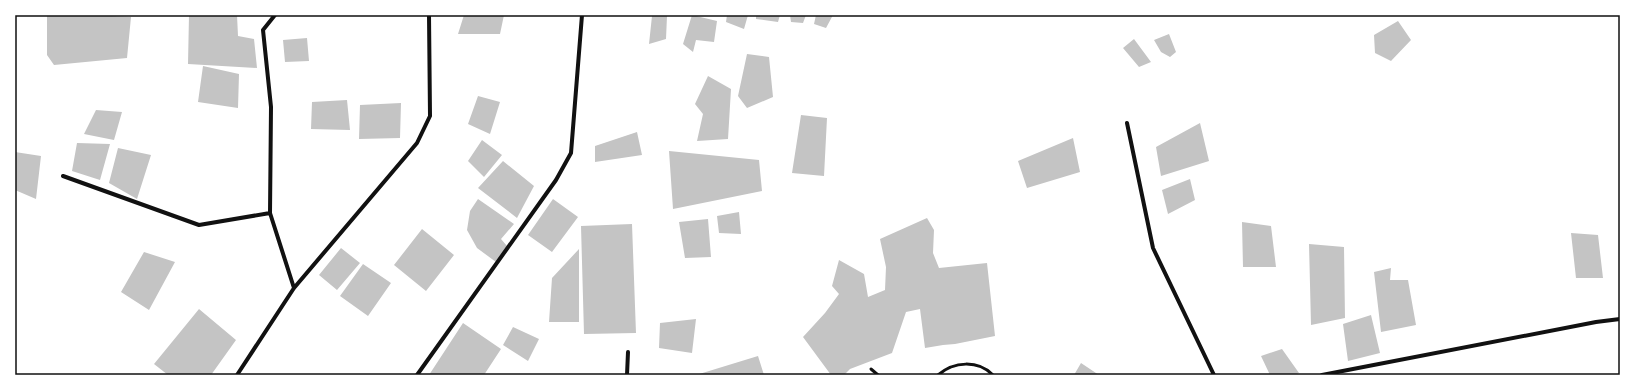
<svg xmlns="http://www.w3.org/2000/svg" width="1635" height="390" viewBox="0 0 1635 390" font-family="'Titillium Web',sans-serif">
	<rect width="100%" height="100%" fill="#fff"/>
	<path fill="#c4c4c4" d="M90,15L131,17L127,58L54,65L47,55V16Z
		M189,15H237L238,36L254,39L257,68L188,64Z
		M464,15H504L500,34H458Z
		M692,15L717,21L714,42L696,40L693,52L683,44Z
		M727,15H748L744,29L726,22Z
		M756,15H780L778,22L756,19Z
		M790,15H806L803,23L791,22Z
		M816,15H833L826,28L814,24Z
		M652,16H667L666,39L649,44Z
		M1398,21L1411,40L1391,61L1375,53L1374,35Z
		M1169,34L1176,52L1170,57L1161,52L1154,40Z
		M307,38L309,61L285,62L283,40Z
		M1134,39L1151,62L1139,67L1123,48Z
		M747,54L769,57L773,97L747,108L738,96Z
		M203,66L239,74L238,108L198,102Z
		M708,76L731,89L728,139L697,141L703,114L695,104Z
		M478,96L500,102L490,134L468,124Z
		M347,100L350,130L311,129L312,102Z
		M401,103L400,138L359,139L360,105Z
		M96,110L122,112L114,140L84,134Z
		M801,115L827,118L824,176L792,173Z
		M1200,123L1209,161L1161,176L1156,147Z
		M637,132L642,155L595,162V146Z
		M1073,138L1080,172L1027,188L1018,161Z
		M482,140L502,155L484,177L468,161Z
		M77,143L110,144L100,180L72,171Z
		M118,148L151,155L137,199L109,183Z
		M669,151L759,160L762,191L673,209Z
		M15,152L41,156L36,199L15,190Z
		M503,161L534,186L517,218L478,188Z
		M1190,179L1195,200L1168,214L1162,190Z
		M478,199L514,224L501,239L507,246L496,262L477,248L467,230L470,211Z
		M553,199L578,217L552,252L528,235Z
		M739,212L741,234L719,233L717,216Z
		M927,218L934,230L933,253L939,268L987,263L995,336L955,344L943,345L925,348L920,309L906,312L892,353L850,369L844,375H831L803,337L825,313L839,294L832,286L839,260L864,274L868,297L885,290L886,267L880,239Z
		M708,219L711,257L685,258L679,222Z
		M1242,222L1271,226L1276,267H1243Z
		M632,224L636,333L584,334L581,226Z
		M422,229L454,255L426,291L394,265Z
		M1571,233L1598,235L1603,278H1576Z
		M1309,244L1344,247L1345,318L1311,325Z
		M341,248L360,263L337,290L319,275Z
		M579,249V322H549L552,278Z
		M144,252L175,262L149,310L121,292Z
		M363,264L391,283L368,316L340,296Z
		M1391,268L1390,280H1408L1416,325L1381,332L1374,272Z
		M199,309L236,340L211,375H168L154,364Z
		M1371,315L1380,353L1348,361L1343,324Z
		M696,319L692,353L659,348L660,323Z
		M463,323L501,349L484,375H429Z
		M513,327L539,339L528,361L503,345Z
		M1282,349L1299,373L1294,375H1270L1261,356Z
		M758,356L764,375H696Z
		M1081,363L1099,375H1074Z"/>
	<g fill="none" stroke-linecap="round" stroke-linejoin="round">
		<path stroke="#111" stroke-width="3" d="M871,369L878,375
			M938,375C954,361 978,360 993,375"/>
		<path stroke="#111" stroke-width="4" d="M275,15L263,30L271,107L270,213L294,288
			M1127,123L1153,248L1214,375
			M63,176L199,225L270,213
			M237,375L294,288L417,143L430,116L429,15
			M417,375L556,180L571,153L582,15
			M627,375L628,352
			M1322,375L1596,322L1620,319"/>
	</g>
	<rect width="1635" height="390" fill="none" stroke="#ffffff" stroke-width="32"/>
	<rect x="16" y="16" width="1603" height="358" fill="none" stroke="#111" stroke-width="1.5"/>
</svg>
